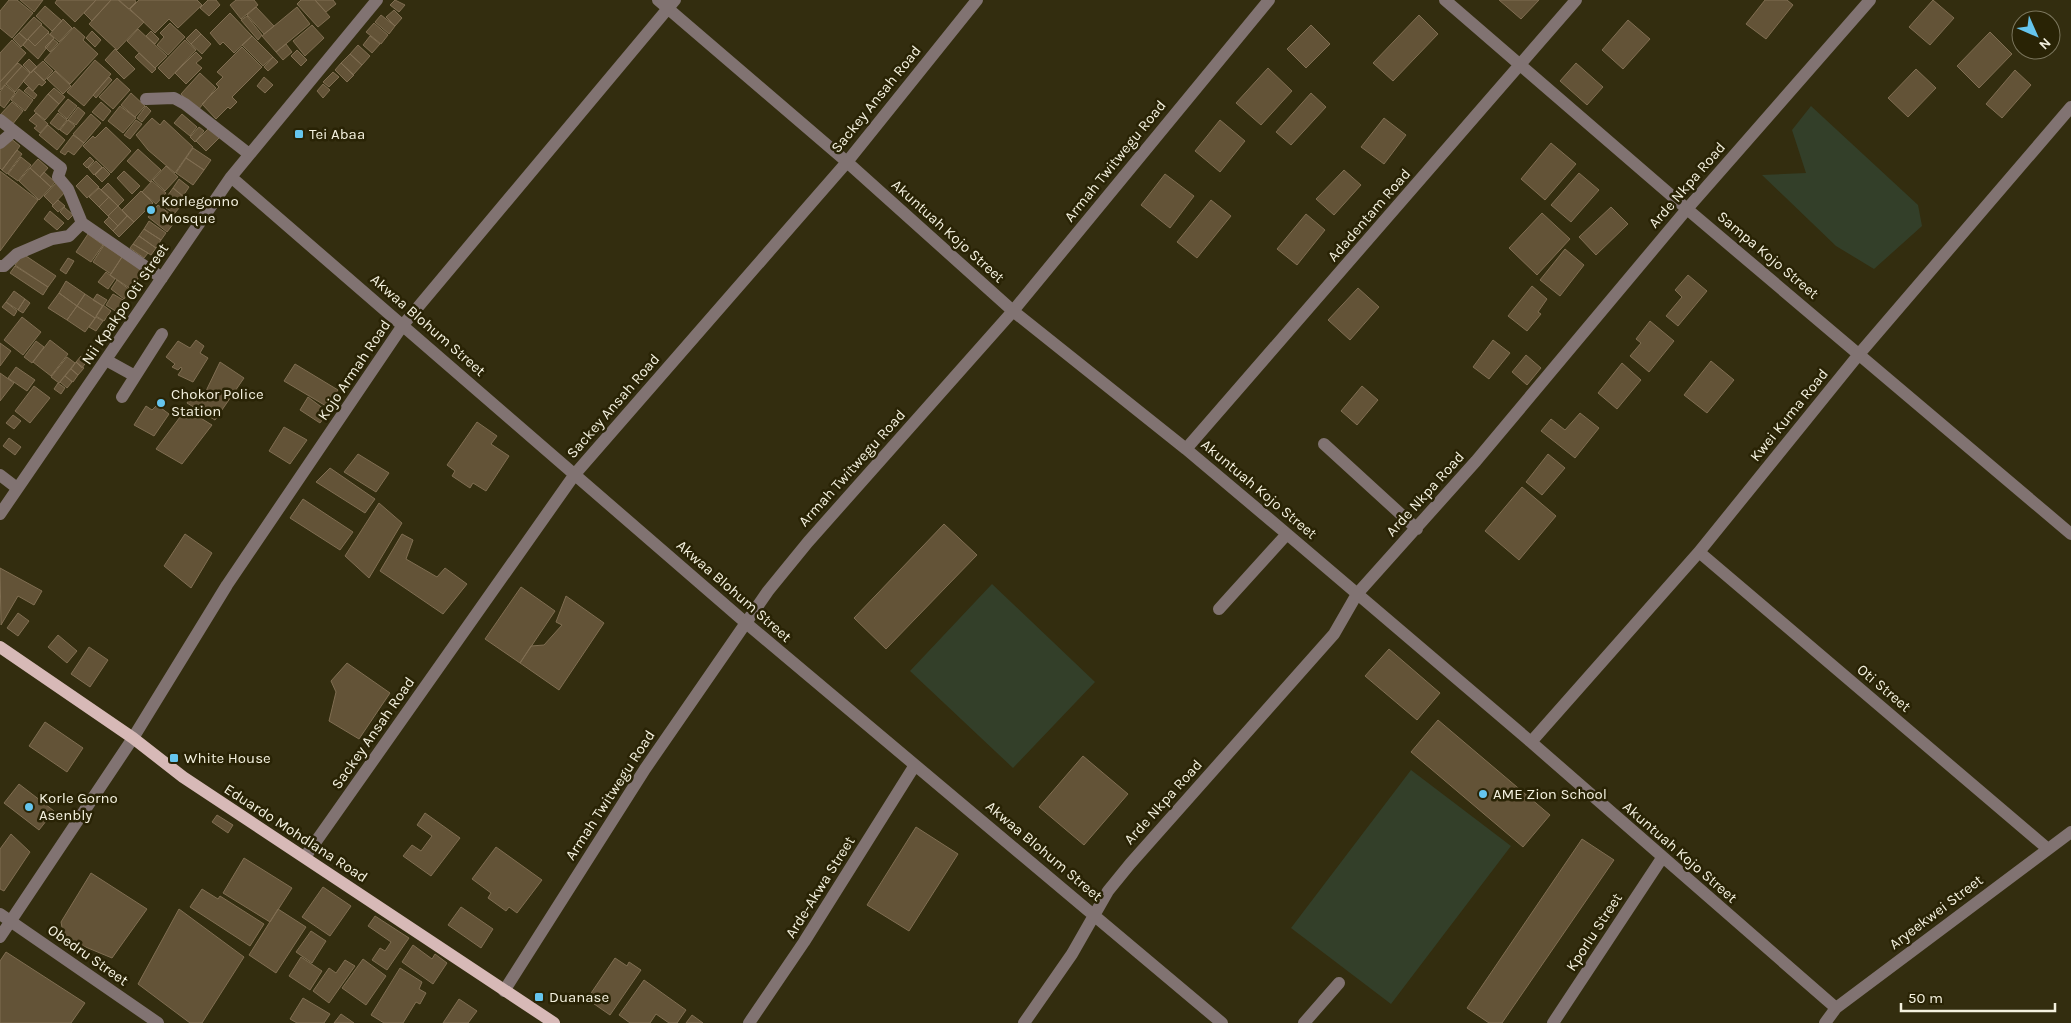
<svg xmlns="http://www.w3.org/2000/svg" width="2071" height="1023" viewBox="0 0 2071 1023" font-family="Karla,sans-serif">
	<rect width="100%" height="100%" fill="#332d0f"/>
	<path fill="#333f29" d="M1811,106L1918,205L1922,226L1874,269L1836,246L1762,175L1806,173L1792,130Z
		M992,584L1095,682L1013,768L910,671Z
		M1411,770L1511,846L1391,1004L1291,928Z"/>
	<path fill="#635337" stroke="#806e52" d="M9,0H17L33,13L12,38L0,28V11Z
		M20,0H43L34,12Z
		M57,0H96L75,22L55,3Z
		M96,0H111L92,21L84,13Z
		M111,0H118L144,22L117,50L89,24Z
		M119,0H135L136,2L129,9Z
		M139,0H197L202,5L178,28L169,19L155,33L130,9Z
		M208,0H216L220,5L209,16L200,8Z
		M236,0H254L258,5L241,19L230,5Z
		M301,0H315L330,17L318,27L297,4Z
		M315,0H333L336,4L326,12Z
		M395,0L405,5L399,12L390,5Z
		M1499,0H1539L1521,19Z
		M1765,0H1787L1793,5L1766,39L1746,24Z
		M1933,0L1954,18L1930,45L1909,27Z
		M45,6L62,21L52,31L36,16Z
		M256,7L274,26L264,34L247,15Z
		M297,7L310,24L276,52L262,36Z
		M394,10L402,18L395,26L386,17Z
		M230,13L252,36L234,53L223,42L220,45L210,33Z
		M381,15L395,26L389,34L375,22Z
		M1419,15L1438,34L1393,81L1373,63Z
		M247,16L262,35L258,40L241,20Z
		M34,17L42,24L27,40L19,33Z
		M63,19L72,28L59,42L50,34Z
		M1628,20L1650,39L1623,69L1602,50Z
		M170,23L185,37L168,55L157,45L164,37L160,33Z
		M374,23L388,35L381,44L366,32Z
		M41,25L49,32L35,46L28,39Z
		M312,25L324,38L305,56L293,41Z
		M1311,25L1330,44L1306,68L1287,49Z
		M74,27L85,37L83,40L98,54L70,84L44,60Z
		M138,29L167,56L155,68L127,41Z
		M196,29L201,34L191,44L186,39Z
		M92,31L101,40L95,47L86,38Z
		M151,31L159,39L155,44L146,36Z
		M1990,32L2012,54L1979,88L1957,66Z
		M19,33L27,40L21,47L13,39Z
		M48,33L54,38L38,59L23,45L28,39L35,46Z
		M201,34L211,44L202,54L191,44Z
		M252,36L273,57L263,66L242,45Z
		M370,36L380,44L372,53L363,45Z
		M53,39L58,43L50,52L45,47Z
		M12,40L26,53L0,82V53Z
		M185,40L196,50L169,79L158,68Z
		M286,44L292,52L283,60L276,52Z
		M358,45L370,56L362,65L350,54Z
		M242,47L262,67L232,97L237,102L230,109L228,107L216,119L202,104L219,87L216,84L223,77L217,72Z
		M115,49L135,69L124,79L105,60Z
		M297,50L307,60L301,66L291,56Z
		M196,52L202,58L196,63L202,68L186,84L175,73Z
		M139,53L156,69L152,73L135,57Z
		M350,54L362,65L353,75L341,63Z
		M273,57L278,62L268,71L264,67Z
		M29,59L37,67L31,73L23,65Z
		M95,60L111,74L84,106L67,92Z
		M43,61L53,71L44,81L33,70Z
		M18,63L22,66L0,90V82Z
		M341,63L354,75L347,82L335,70Z
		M1576,63L1603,87L1587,105L1560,81Z
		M22,66L30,73L15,92L6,84Z
		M1268,68L1292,91L1261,125L1236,103Z
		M1916,69L1936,88L1908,117L1888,98Z
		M33,70L46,82L42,86L39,84L33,91L23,81Z
		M2015,70L2031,85L2002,118L1986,104Z
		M55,71L71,86L63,94L47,79Z
		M333,72L339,77L329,87L323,82Z
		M200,73L216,88L198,110L181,94Z
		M109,77L112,80L96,98L93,95Z
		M264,77L273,85L265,93L257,86Z
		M117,78L130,90L113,109L99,97Z
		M323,84L330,90L323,98L317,91Z
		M5,85L15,93L4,108L0,105V92Z
		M28,87L37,95L34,99L24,91Z
		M54,88L65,97L59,104L48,94Z
		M19,89L33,100L25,111L11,100Z
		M131,93L145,106L135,117L121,105Z
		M1311,93L1326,107L1291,145L1276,132Z
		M48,94L59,104L45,120L34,111Z
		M68,99L77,106L67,119L58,111Z
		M12,102L23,111L12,125L0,115Z
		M101,102L111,111L103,121L92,112Z
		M120,106L136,118L123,133L108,121Z
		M146,106L151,111L142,122L137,118Z
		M78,107L85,113L76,125L68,120Z
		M36,113L48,124L40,133L34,128L37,126L29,120Z
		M58,113L67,120L59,130L50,123Z
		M91,114L101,123L84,143L73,134Z
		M182,114L197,127L190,136L174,123Z
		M152,118L160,125L164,120L193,147L175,173L148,150L136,135Z
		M1384,118L1406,135L1384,164L1361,147Z
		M68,120L75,126L67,135L60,130Z
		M136,120L142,124L130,139L124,135Z
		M1220,120L1245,141L1220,172L1195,151Z
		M48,125L65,140L57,150L39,135Z
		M106,127L131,151L111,173L83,146L93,136L95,138Z
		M199,127L204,131L195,142L190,137Z
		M210,127L220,137L206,151L196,141Z
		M73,135L84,143L74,155L68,151L65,155L60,152Z
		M9,137L20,146L2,170L0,168V149Z
		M1551,143L1576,164L1545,200L1521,179Z
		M193,148L211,160L204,170L186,158Z
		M138,149L161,170L150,182L127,161Z
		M17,150L22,154L7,174L2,170Z
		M21,157L31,165L18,181L8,174Z
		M90,157L94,161L87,168L83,164Z
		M186,158L204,170L193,185L176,173Z
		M38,159L48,168L40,177L30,168Z
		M96,161L102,167L94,175L88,168Z
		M166,166L178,177L165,191L153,180Z
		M103,167L110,174L102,182L95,175Z
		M30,168L51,187L39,200L19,181Z
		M1344,170L1361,185L1334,215L1316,199Z
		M0,171L38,200L0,251Z
		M124,171L140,186L132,194L117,178Z
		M44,172L55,182L51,187L40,177Z
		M1579,173L1599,190L1571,222L1551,205Z
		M1165,174L1194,196L1170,228L1141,205Z
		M87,175L99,187L87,198L76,186Z
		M179,179L189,187L183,196L173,188Z
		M152,181L166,193L156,204L142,192Z
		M57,182L66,191L53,205L44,196Z
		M108,183L124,200L118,206L101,190Z
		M99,188L109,197L99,207L89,197Z
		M173,188L185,198L180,204L168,195Z
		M141,191L153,203L134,222L122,210Z
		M109,197L118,206L108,216L99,207Z
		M58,200L65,206L58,212L52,206Z
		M171,200L180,207L174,214L165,207Z
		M1211,200L1231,216L1197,258L1177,242Z
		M158,205L177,219L167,232L148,217Z
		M118,206L127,216L118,226L108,216Z
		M64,207L73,215L68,220L60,212Z
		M1611,207L1628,224L1596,255L1579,237Z
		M50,211L64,223L57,230L44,219Z
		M1542,213L1570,239L1537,275L1509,248Z
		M1306,214L1325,230L1297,265L1277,249Z
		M127,216L134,222L119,237L113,231Z
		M109,217L118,226L113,231L104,222Z
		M149,221L166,233L161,240L144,229Z
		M144,229L161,240L156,248L139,236Z
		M88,234L103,245L91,262L76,252Z
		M139,236L156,248L151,255L133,244Z
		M133,244L148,253L144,258L130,248Z
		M104,245L122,257L111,274L93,262Z
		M1565,249L1584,265L1560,296L1540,280Z
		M23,254L56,276L48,287L15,265Z
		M122,257L143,271L131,289L110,275Z
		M68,258L74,261L66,274L60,270Z
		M15,266L48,287L43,295L10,273Z
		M106,272L115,279L108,289L98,282Z
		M1688,275L1707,291L1678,326L1666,316L1682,297L1675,290Z
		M117,280L130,290L124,299L111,289Z
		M66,281L85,294L77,306L59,293Z
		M1532,286L1547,299L1538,312L1541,314L1527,331L1508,316Z
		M1358,288L1379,307L1350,340L1328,320Z
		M14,291L25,299L18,310L6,302Z
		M59,293L77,306L67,320L48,308Z
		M85,294L103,306L95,318L77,306Z
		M97,294L107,300L103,306L93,300Z
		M113,294L125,301L117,312L106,305Z
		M25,299L30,303L23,313L18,310Z
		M6,302L17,311L14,316L2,307Z
		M103,305L111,311L104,321L96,316Z
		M77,306L95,318L85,332L67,320Z
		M22,317L41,332L23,355L4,340Z
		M96,317L103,321L96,331L89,327Z
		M1650,321L1674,341L1649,372L1630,356L1641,343L1636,339Z
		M50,340L68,354L51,376L33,362Z
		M196,340L204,346L200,353L208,358L193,382L178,375L182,369L181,367L178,370L172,367L175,364L166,357L178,341L190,348Z
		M1493,340L1510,353L1489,379L1473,367Z
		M36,341L44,347L32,363L24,357Z
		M0,343L11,351L0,366Z
		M1526,355L1541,368L1527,385L1512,372Z
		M81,356L87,361L82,368L76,362Z
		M67,357L75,363L59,383L51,377Z
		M1711,361L1734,380L1707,413L1684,395Z
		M76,362L84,368L78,375L71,369Z
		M220,362L244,378L215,420L187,403L194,391L205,393Z
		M1622,363L1641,380L1617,409L1598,393Z
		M295,364L338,390L326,406L284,381Z
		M16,367L35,380L27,391L8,378Z
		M71,369L78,375L73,382L65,376Z
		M0,373L14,383L0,401Z
		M65,376L72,382L67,388L60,382Z
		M58,383L65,388L61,394L54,389Z
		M34,386L50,398L30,423L15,411Z
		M1362,386L1378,400L1357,425L1341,411Z
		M308,397L328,412L320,423L300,410Z
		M157,405L169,414L154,436L134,425L146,406L152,410Z
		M186,409L212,425L182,464L156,449Z
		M1580,413L1599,428L1575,458L1541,431L1551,419L1565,430Z
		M13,415L21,421L14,429L6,423Z
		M477,422L497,436L491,444L509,456L486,491L473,483L470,488L452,476L455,471L447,465Z
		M284,427L307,440L290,464L269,451Z
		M9,438L21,447L15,455L3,446Z
		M358,454L389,473L376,492L344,472Z
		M1548,454L1565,468L1542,495L1526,482Z
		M330,468L375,499L365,513L316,482Z
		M1522,487L1556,516L1519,560L1485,531Z
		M303,499L353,532L340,550L290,518Z
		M379,503L402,523L369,578L345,556Z
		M944,524L977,555L886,649L854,618Z
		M185,534L212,553L191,588L164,566Z
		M402,534L413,540L406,559L437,577L445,568L467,584L443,614L380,571Z
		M0,568L42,591L34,605L18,596L1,625Z
		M521,587L555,611L520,663L485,639Z
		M566,596L604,623L559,690L520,663L531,646L544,645L562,625L556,622Z
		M18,613L29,621L18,636L7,628Z
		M58,635L77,651L67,663L48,647Z
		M89,647L108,660L90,687L71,674Z
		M1389,649L1440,693L1417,720L1365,676Z
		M347,663L390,693L359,739L329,721L336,692L331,681Z
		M1438,720L1550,815L1523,847L1411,752Z
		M45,722L83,748L67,772L29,746Z
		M1083,756L1128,794L1084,845L1039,807Z
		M19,784L54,811L39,830L4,803Z
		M425,813L460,838L431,876L403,856L412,845L421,851L432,836L417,825Z
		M217,815L233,825L228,833L212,822Z
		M916,827L958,854L909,931L867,905Z
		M11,834L30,852L4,891L0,889V849Z
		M1582,839L1614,860L1502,1023H1489L1467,1008Z
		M496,847L542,880L517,913L509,907L506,911L488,898L491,893L472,879Z
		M244,858L292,888L270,922L223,893Z
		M91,873L147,909L112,958L64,938L61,922Z
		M323,887L351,906L330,936L302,917Z
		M202,889L218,899L220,896L264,924L250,946L190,907Z
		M461,907L493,929L481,948L448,925Z
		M179,909L244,957L202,1023H190L138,984Z
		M278,909L306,927L276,973L249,955Z
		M375,916L409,938L387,970L372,960L380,948L385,951L391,942L368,926Z
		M311,931L326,941L312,963L296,952Z
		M413,945L432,959L435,954L447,963L433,984L402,962Z
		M6,952L85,1003L71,1023H0V961Z
		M301,957L322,971L310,990L289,976Z
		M615,958L627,966L629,962L641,970L610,1015L587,999Z
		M363,959L386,976L366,1005L342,988Z
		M345,960L355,966L329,1003L313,991L329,968L336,973Z
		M400,968L422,982L419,989L426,993L420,1004L416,1002L403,1023H384L371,1015Z
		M644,980L686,1010L677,1023H669L656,1014L650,1023H630L619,1015Z
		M303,998L330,1014L324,1023H297L290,1019Z
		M459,999L477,1011L468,1023H443Z
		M341,1014L354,1023H334Z
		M692,1015L703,1023H686Z"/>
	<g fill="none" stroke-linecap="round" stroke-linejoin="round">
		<path stroke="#817372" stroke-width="12" d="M658,0L847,162L1013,311L1186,449L1287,534L1531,742L1836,1008
			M1445,0L1687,209L2071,534
			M146,99L174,98L185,104L249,154
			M0,120L61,168L58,177L68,189L82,223L162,278
			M0,143L14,131
			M231,177L746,623L1222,1023
			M0,266H4L17,254L52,239L69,236L82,223
			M106,360L135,376
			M122,397L162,334
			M1324,444L1417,529
			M1186,449L1576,0
			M0,475L17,488
			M0,514L231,177L377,0
			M1699,552L2048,849
			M1219,609L1287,534
			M1531,742L1699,552L1860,353L2071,107
			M305,857L575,474L847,162L977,0
			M0,914L158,1023
			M0,937L133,738L227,585L403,325L675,0
			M504,991L645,769L768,591L808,542L1013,311L1269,0
			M749,1023L804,942L915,765
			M1024,1023L1072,954L1108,891L1130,864L1334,634L1357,594L1476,461L1687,209L1870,0
			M1304,1023L1339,983
			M1553,1023L1662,858
			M1825,1023L1836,1008L2071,832"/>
		<path stroke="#d7b9b7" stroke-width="12" d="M0,647L133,738L183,777L554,1023"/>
	</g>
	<g fill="#65c5ee" stroke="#292305" stroke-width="2">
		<rect x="294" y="129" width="10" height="10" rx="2.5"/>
		<circle cx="151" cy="210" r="5"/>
		<circle cx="161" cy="403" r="5"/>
		<rect x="169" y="753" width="10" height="10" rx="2.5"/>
		<circle cx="1483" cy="794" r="5"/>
		<circle cx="29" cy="807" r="5"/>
		<rect x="534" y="992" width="10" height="10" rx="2.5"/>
	</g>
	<g text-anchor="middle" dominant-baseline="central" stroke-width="5" stroke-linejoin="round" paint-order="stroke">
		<g font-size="15" fill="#f4f1df" stroke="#292305">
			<text transform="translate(876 99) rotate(-51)">Sackey Ansah Road</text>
			<text transform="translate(1115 161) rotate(-51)">Armah Twitwegu Road</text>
			<text transform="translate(1687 185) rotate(-49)">Arde Nkpa Road</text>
			<text transform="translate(1369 215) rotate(-49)">Adadentam Road</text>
			<text transform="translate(948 231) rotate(42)">Akuntuah Kojo Street</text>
			<text transform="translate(1768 255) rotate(40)">Sampa Kojo Street</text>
			<text transform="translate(125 304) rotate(-56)">Nii Kpakpo Oti Street</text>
			<text transform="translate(428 325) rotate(41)">Akwaa Blohum Street</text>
			<text transform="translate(354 370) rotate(-56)">Kojo Armah Road</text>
			<text transform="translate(613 406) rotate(-49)">Sackey Ansah Road</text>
			<text transform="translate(1789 415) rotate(-51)">Kwei Kuma Road</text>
			<text transform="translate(852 468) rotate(-48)">Armah Twitwegu Road</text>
			<text transform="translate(1259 489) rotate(40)">Akuntuah Kojo Street</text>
			<text transform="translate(1425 494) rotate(-48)">Arde Nkpa Road</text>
			<text transform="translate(734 591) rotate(41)">Akwaa Blohum Street</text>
			<text transform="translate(1884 688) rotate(40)">Oti Street</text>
			<text transform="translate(373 733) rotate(-55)">Sackey Ansah Road</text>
			<text transform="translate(610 795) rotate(-57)">Armah Twitwegu Road</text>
			<text transform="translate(1163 802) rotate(-48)">Arde Nkpa Road</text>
			<text transform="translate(296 833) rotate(33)">Eduardo Mohdlana Road</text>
			<text transform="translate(1044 851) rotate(40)">Akwaa Blohum Street</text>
			<text transform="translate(1680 852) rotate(41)">Akuntuah Kojo Street</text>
			<text transform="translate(820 887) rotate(-58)">Arde-Akwa Street</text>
			<text transform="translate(1936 912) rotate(-37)">Aryeekwei Street</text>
			<text transform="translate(1594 932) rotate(-57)">Kporlu Street</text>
			<text transform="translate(88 955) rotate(35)">Obedru Street</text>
		</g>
		<g font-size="15" fill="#f4f1df" stroke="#292305" text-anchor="start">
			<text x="309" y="134">Tei Abaa</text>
			<text x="161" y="201">Korlegonno<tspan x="161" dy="17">Mosque</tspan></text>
			<text x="171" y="394">Chokor Police<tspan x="171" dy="17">Station</tspan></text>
			<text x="184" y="758">White House</text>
			<text x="1493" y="794">AME Zion School</text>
			<text x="39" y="798">Korle Gorno<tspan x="39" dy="17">Asenbly</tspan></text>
			<text x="549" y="997">Duanase</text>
		</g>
	</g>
	<g transform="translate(2036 35) rotate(135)"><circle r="24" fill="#292305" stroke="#7a755c"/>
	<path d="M0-4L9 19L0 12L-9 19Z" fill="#65c5ee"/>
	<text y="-8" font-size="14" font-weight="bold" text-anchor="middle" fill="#f4f1df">N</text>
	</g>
	<path d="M1901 1003v8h154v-8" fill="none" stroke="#f4f1df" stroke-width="2.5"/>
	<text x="1908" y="1003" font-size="15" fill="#f4f1df" stroke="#292305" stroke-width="4" paint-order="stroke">50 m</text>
</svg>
